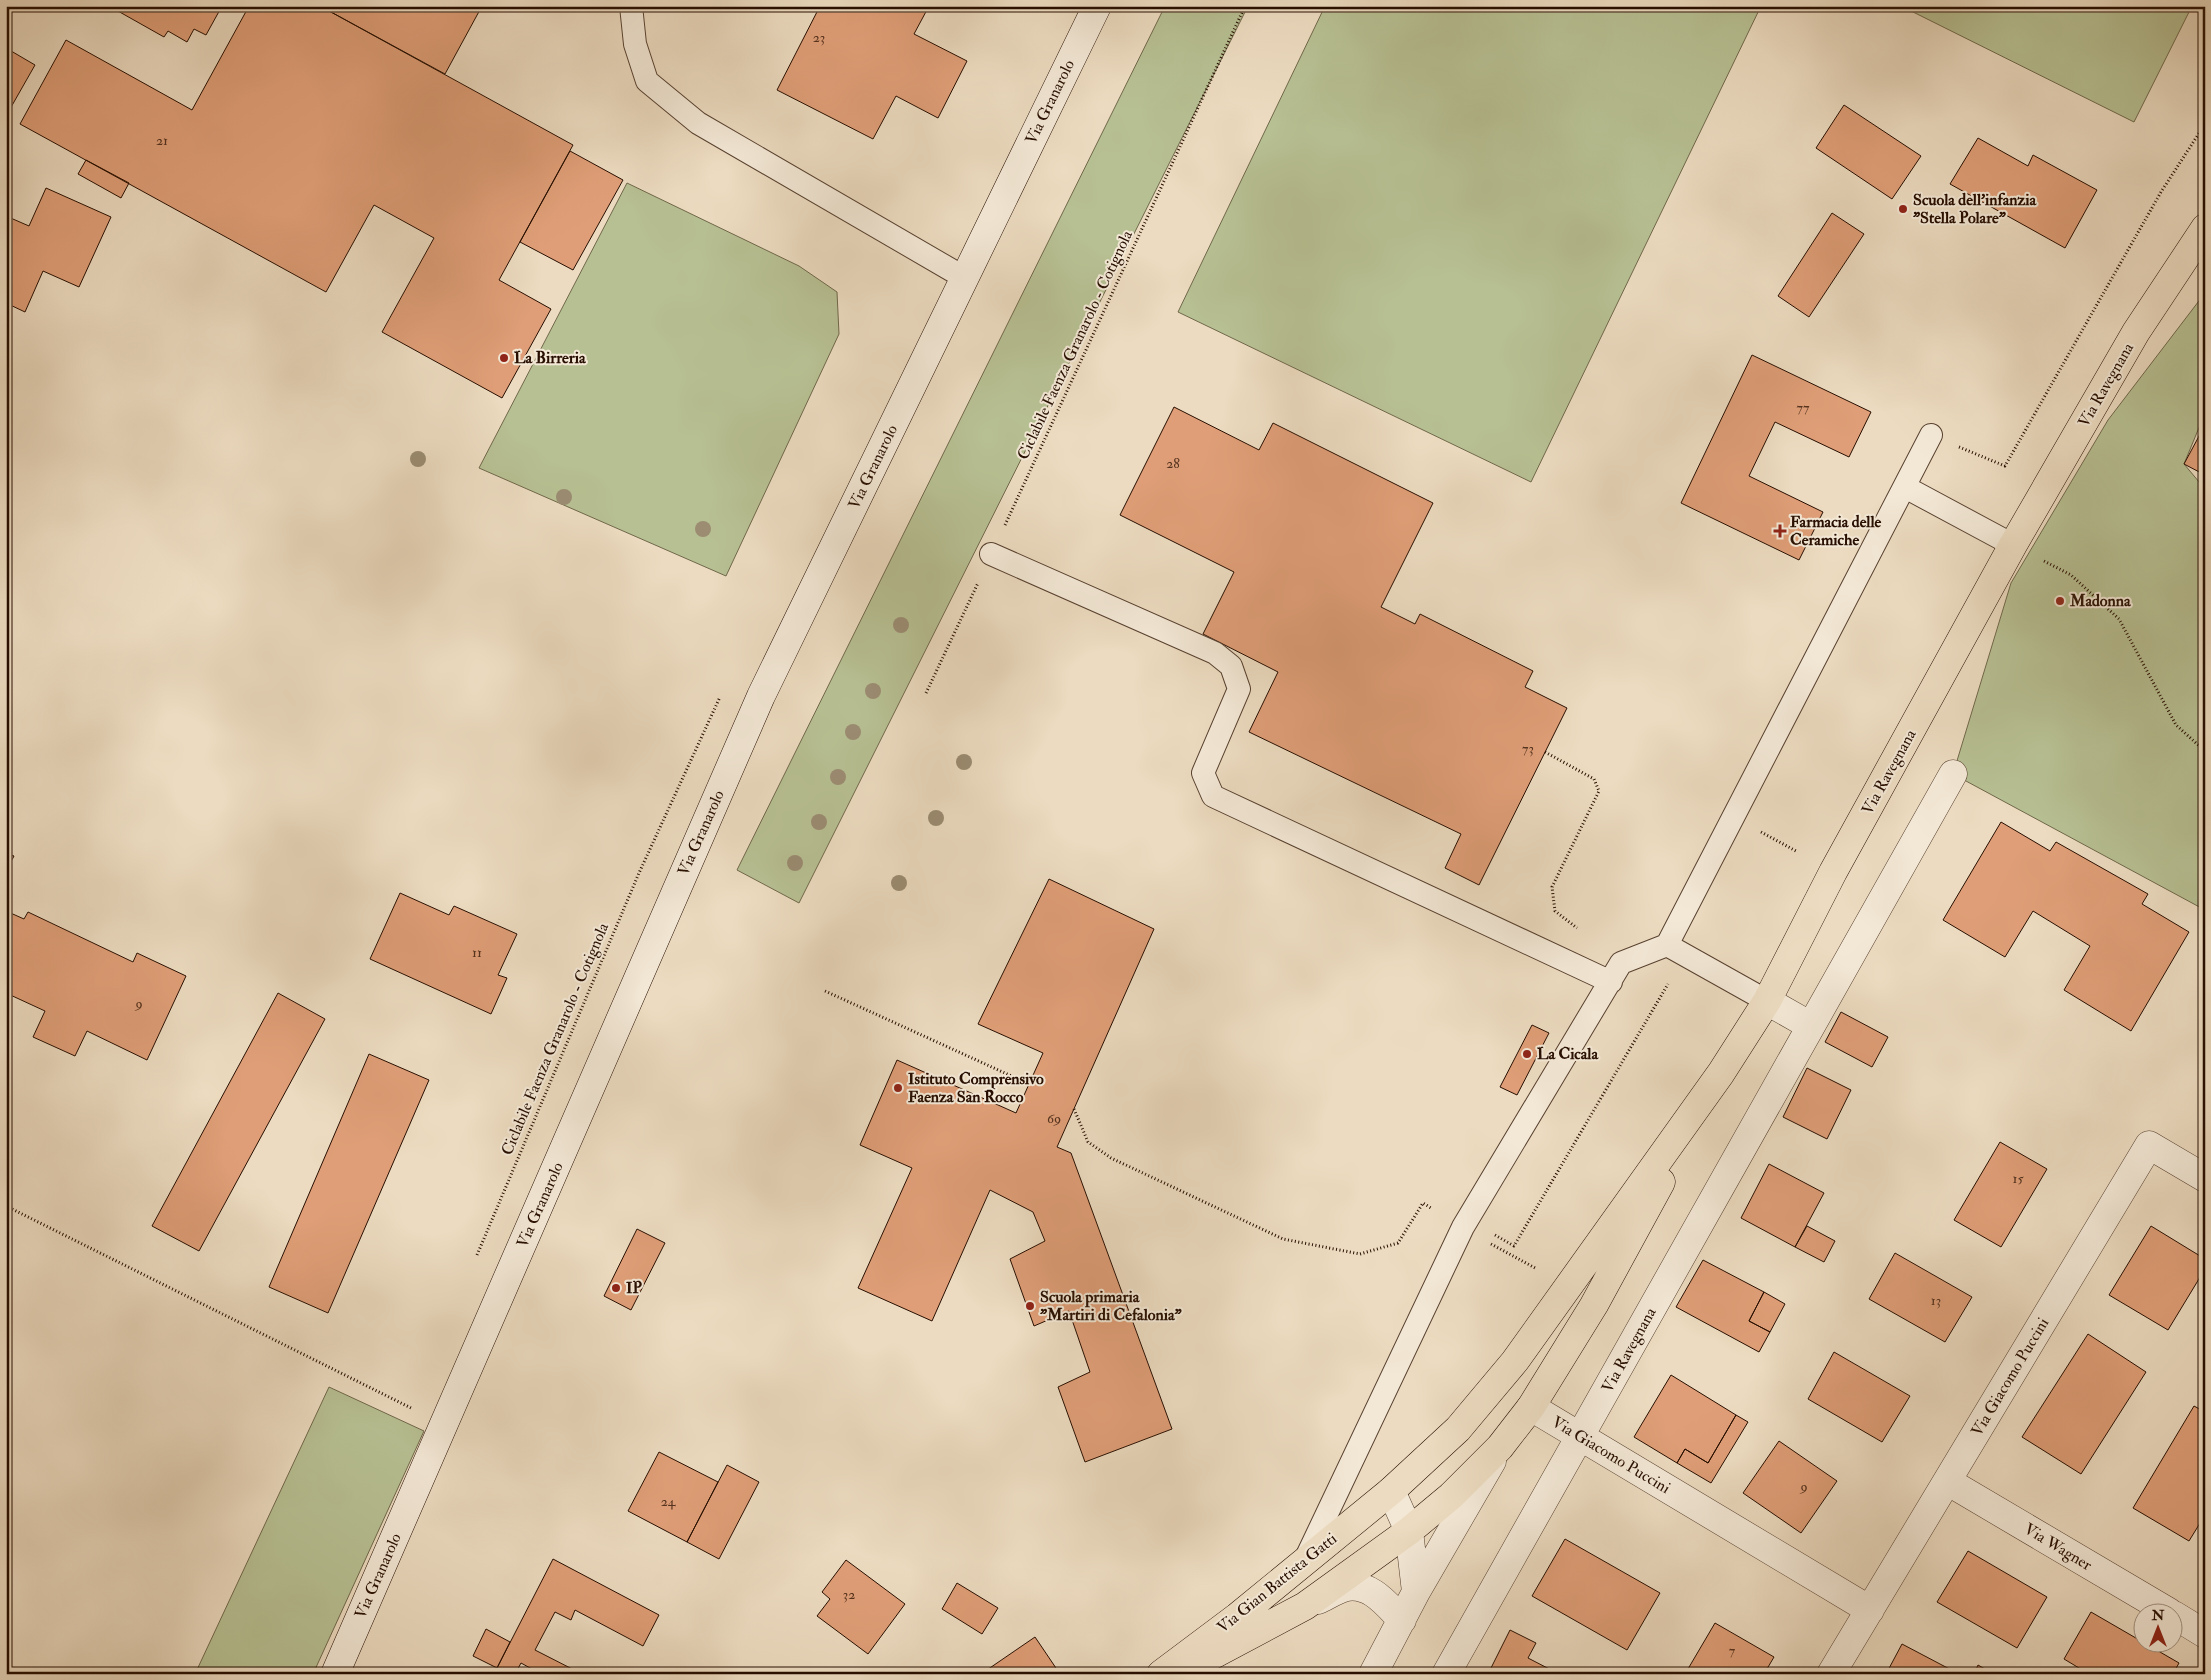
<svg xmlns="http://www.w3.org/2000/svg" width="2211" height="1680" viewBox="0 0 2211 1680" font-family="'IM FELL Double Pica',serif">
	<rect width="100%" height="100%" fill="#ecdbc0"/>
	<filter id="stains"><feTurbulence type="fractalNoise" baseFrequency=".004" numOctaves="4"/><feColorMatrix values="0 0 0 0 .2 0 0 0 0 .09 0 0 0 0 .02 0 0 0 .5 -.17"/></filter>
	<radialGradient id="worn" r=".72"><stop offset=".6" stop-color="#630" stop-opacity="0"/><stop offset="1" stop-color="#630" stop-opacity=".3"/></radialGradient>
	<path fill="#b7c093" stroke="#6f674a" d="M1165,6H1248L799,903L737,870Z
		M1325,6H1761L1531,482L1178,312Z
		M1901,6H2192L2134,122Z
		M627,183L799,266L837,292L839,334L726,576L479,468Z
		M2205,293V413L2184,464L2205,489V910L1953,774L2011,583L2108,420Z
		M329,1387L424,1431L313,1674H195Z"/>
	<path fill="#df9e77" stroke="#270e00" d="M109,6H222L206,35L194,29L187,42L168,31L164,37Z
		M249,6H320L573,145L499,280L551,309L502,398L382,332L434,238L374,205L326,292L20,124L66,40L192,110Z
		M320,6H482L445,74Z
		M820,6H929L914,34L967,61L938,118L896,96L873,139L777,90Z
		M6,48L35,65L6,116Z
		M1844,105L1921,156L1892,199L1816,148Z
		M1978,138L2028,166L2033,155L2097,190L2065,248L1950,184Z
		M570,151L623,180L573,270L520,242Z
		M86,160L129,183L121,198L78,174Z
		M46,188L111,217L79,287L43,271L25,312L6,303V216L29,226Z
		M1832,213L1864,234L1809,317L1778,296Z
		M1752,355L1871,412L1849,457L1775,422L1749,476L1823,512L1799,560L1681,503Z
		M1174,407L1259,450L1273,423L1433,503L1381,607L1415,624L1420,614L1533,671L1525,687L1567,708L1479,885L1445,868L1461,834L1249,732L1278,672L1203,634L1234,572L1120,515Z
		M2205,425V475L2184,464Z
		M2001,822L2050,851L2056,842L2148,894L2142,904L2189,932L2131,1031L2064,990L2090,946L2033,911L2005,957L1943,920Z
		M6,853L14,856L6,871Z
		M1049,879L1154,929L1057,1147L1071,1153L1172,1429L1085,1462L1058,1387L1090,1372L1069,1311L1034,1326L1010,1259L1045,1241L1033,1212L990,1190L932,1321L858,1288L912,1168L860,1145L897,1060L1016,1113L1043,1053L978,1024Z
		M400,893L449,915L454,906L517,934L498,975L507,978L491,1014L370,959Z
		M6,911L24,919L28,912L133,962L137,953L186,976L147,1060L87,1031L75,1056L33,1037L45,1011L6,993Z
		M278,993L325,1019L199,1251L152,1226Z
		M1841,1012L1888,1037L1872,1067L1825,1042Z
		M1532,1025L1549,1033L1517,1095L1500,1087Z
		M369,1054L429,1080L328,1313L269,1287Z
		M1807,1068L1851,1090L1827,1139L1783,1117Z
		M2000,1142L2047,1169L2001,1247L1954,1220Z
		M1769,1164L1824,1193L1795,1247L1741,1218Z
		M1807,1226L1835,1241L1824,1262L1795,1247Z
		M2151,1226L2205,1259V1269L2168,1330L2109,1295Z
		M637,1229L665,1243L631,1310L604,1296Z
		M1895,1253L1972,1297L1945,1342L1869,1299Z
		M1703,1260L1764,1292L1749,1321L1770,1332L1759,1352L1676,1307Z
		M1764,1292L1785,1304L1770,1332L1749,1321Z
		M2088,1334L2146,1372L2081,1474L2022,1437Z
		M1834,1352L1910,1396L1882,1442L1808,1399Z
		M1671,1375L1736,1415L1708,1463L1685,1449L1677,1463L1634,1437Z
		M2194,1406L2205,1412V1515L2189,1541L2133,1508Z
		M1736,1415L1748,1422L1711,1483L1677,1463L1685,1449L1708,1463Z
		M1779,1441L1837,1481L1801,1533L1743,1493Z
		M659,1452L718,1482L687,1542L628,1511Z
		M727,1465L759,1482L719,1559L687,1542Z
		M1565,1539L1660,1593L1627,1650L1532,1596Z
		M1968,1551L2047,1597L2017,1648L1937,1602Z
		M553,1559L659,1615L643,1646L575,1610L571,1620L555,1612L535,1650L582,1674H541L521,1663L515,1674H508L497,1668Z
		M846,1560L905,1604L868,1654L817,1616L830,1599L822,1592Z
		M957,1583L998,1608L982,1634L942,1609Z
		M2091,1612L2179,1663L2173,1674H2089L2064,1659Z
		M1715,1623L1774,1657L1764,1674H1685Z
		M486,1629L510,1642L497,1668L473,1656Z
		M1510,1630L1536,1643L1528,1658L1559,1674H1488Z
		M1035,1637L1060,1674H981Z
		M1902,1644L1959,1674H1886Z
		M1978,1665L1992,1673L1991,1674H1974Z"/>
	<g fill="none" stroke-linecap="round" stroke-linejoin="round">
		<g stroke="#584130" stroke-width="24">
			<path id="lane" d="M631,6L635,44L647,81L698,123L965,278
				M1905,487L2013,545
				M991,554L1215,653L1231,666L1239,689L1203,773L1213,796L1611,982
				M1667,945L1767,1001
				M1305,1560L1463,1227L1621,963L1667,945L1931,435"/>
		</g>
		<g stroke="#584130" stroke-width="29">
			<path id="street" d="M1767,1001L1811,1026
				M1531,1407L1870,1610
				M1947,1481L2169,1612
				M1416,1592L1492,1461
				M1318,1600C1327,1596 1337,1589 1347,1587C1371,1583 1387,1605 1402,1620
				M2174,1615L2205,1634
				M1373,1674L1416,1592L1409,1531L1391,1491
				M1446,1674L1953,774
				M1831,1674L2149,1145L2205,1178"/>
		</g>
		<g stroke="#270e00" stroke-width="29">
			<path id="secondary" d="M335,1674L761,696L1097,6"/>
		</g>
		<g stroke="#270e00" stroke-width="29">
			<path id="primary" d="M1198,1663L1305,1606L1409,1531L1451,1496L1500,1447L1531,1407L1594,1305L1661,1182
				M1161,1674L1237,1617L1391,1491L1458,1429L1515,1361L1721,1073L1767,1001L1833,872L2013,545L2136,332L2205,228"/>
		</g>
		<path stroke="#270e00" stroke-width="3" stroke-dasharray="1 2.5" stroke-linecap="butt" d="M1959,447L2005,466L2161,192L2205,124
			M1005,525L1245,6
			M2044,561L2071,575L2119,619L2176,725L2205,751
			M926,693L978,583
			M1545,752L1594,779L1599,791L1552,887L1555,911L1577,928
			M1761,832L1796,851
			M825,991L1029,1084
			M1074,1109L1088,1142L1111,1158L1283,1239L1360,1254L1398,1243L1423,1203L1431,1208
			M6,1206L413,1409
			M1495,1235L1514,1246L1668,984
			M1491,1244L1537,1269
			M477,1255L639,873L720,697"/>
		<use href="#lane" stroke="#f3e8d6" stroke-width="22"/>
		<use href="#street" stroke="#f3e8d6" stroke-width="28"/>
		<use href="#secondary" stroke="#f3e8d6" stroke-width="28"/>
		<use href="#primary" stroke="#ecdbc0" stroke-width="28"/>
	</g>
	<g fill="#9b8c72">
		<circle cx="418" cy="459" r="8"/>
		<circle cx="564" cy="497" r="8"/>
		<circle cx="703" cy="529" r="8"/>
		<circle cx="901" cy="625" r="8"/>
		<circle cx="873" cy="691" r="8"/>
		<circle cx="853" cy="732" r="8"/>
		<circle cx="964" cy="762" r="8"/>
		<circle cx="838" cy="777" r="8"/>
		<circle cx="936" cy="818" r="8"/>
		<circle cx="819" cy="822" r="8"/>
		<circle cx="795" cy="863" r="8"/>
		<circle cx="899" cy="883" r="8"/>
	</g>
	<g fill="#8f2418" stroke="#f3e8d6" stroke-width="2">
		<circle cx="1903" cy="209" r="5"/>
		<circle cx="504" cy="358" r="5"/>
		<path d="M1777.5 523.5h5v5h5v5h-5v5h-5v-5h-5v-5h5z"/>
		<circle cx="2060" cy="601" r="5"/>
		<circle cx="1527" cy="1054" r="5"/>
		<circle cx="898" cy="1088" r="5"/>
		<circle cx="616" cy="1288" r="5"/>
		<circle cx="1030" cy="1306" r="5"/>
	</g>
	<g text-anchor="middle" dominant-baseline="central" stroke-width="4" stroke-linejoin="round" paint-order="stroke">
		<g font-size="14" fill="#55321e">
			<text x="819" y="37">23</text>
			<text x="162" y="140">21</text>
			<text x="1803" y="407">77</text>
			<text x="1173" y="463">28</text>
			<text x="1528" y="748">73</text>
			<text x="477" y="952">11</text>
			<text x="139" y="1003">9</text>
			<text x="1054" y="1118">69</text>
			<text x="2018" y="1178">15</text>
			<text x="1936" y="1300">13</text>
			<text x="1804" y="1486">9</text>
			<text x="668" y="1501">24</text>
			<text x="849" y="1594">32</text>
			<text x="1732" y="1650">7</text>
		</g>
		<g font-size="16" fill="#270e00" stroke="#f3e8d6">
			<text transform="translate(1050 102) rotate(-64)">Via Granarolo</text>
			<text transform="translate(1075 345) rotate(-65)">Ciclabile Faenza Granarolo - Cotignola</text>
			<text transform="translate(2106 385) rotate(-60)">Via Ravegnana</text>
			<text transform="translate(873 467) rotate(-64)">Via Granarolo</text>
			<text transform="translate(1889 772) rotate(-61)">Via Ravegnana</text>
			<text transform="translate(701 833) rotate(-66)">Via Granarolo</text>
			<text transform="translate(555 1039) rotate(-67)">Ciclabile Faenza Granarolo - Cotignola</text>
			<text transform="translate(540 1205) rotate(-66)">Via Granarolo</text>
			<text transform="translate(1629 1350) rotate(-61)">Via Ravegnana</text>
			<text transform="translate(2010 1377) rotate(-59)">Via Giacomo Puccini</text>
			<text transform="translate(1611 1455) rotate(31)">Via Giacomo Puccini</text>
			<text transform="translate(2058 1547) rotate(31)">Via Wagner</text>
			<text transform="translate(378 1576) rotate(-66)">Via Granarolo</text>
			<text transform="translate(1277 1583) rotate(-39)">Via Gian Battista Gatti</text>
		</g>
		<g font-size="16" font-weight="bold" fill="#270e00" stroke="#f3e8d6" text-anchor="start">
			<text x="1913" y="200">Scuola dell'infanzia<tspan x="1913" dy="18">"Stella Polare"</tspan></text>
			<text x="514" y="358">La Birreria</text>
			<text x="1790" y="522">Farmacia delle<tspan x="1790" dy="18">Ceramiche</tspan></text>
			<text x="2070" y="601">Madonna</text>
			<text x="1537" y="1054">La Cicala</text>
			<text x="908" y="1079">Istituto Comprensivo<tspan x="908" dy="18">Faenza San Rocco</tspan></text>
			<text x="626" y="1288">IP</text>
			<text x="1040" y="1297">Scuola primaria<tspan x="1040" dy="18">"Martiri di Cefalonia"</tspan></text>
		</g>
	</g>
	<rect width="2211" height="1680" fill="none" stroke="#ecdbc0" stroke-width="25"/>
	<rect x="8" y="8" width="2196" height="1665" fill="none" stroke="#270e00" stroke-width="2.5"/>
	<rect x="12" y="12" width="2186" height="1655" fill="none" stroke="#270e00"/>
	<g transform="translate(2158 1628)"><circle r="24" fill="#f3e8d6" stroke="#a19180"/>
	<path d="M0-4L9 19L0 12L-9 19Z" fill="#8f2418"/>
	<text y="-8" font-size="14" font-weight="bold" text-anchor="middle" fill="#270e00">N</text>
	</g>
	<rect width="100%" height="100%" filter="url(#stains)"/>
	<rect width="100%" height="100%" fill="url(#worn)"/>
</svg>
